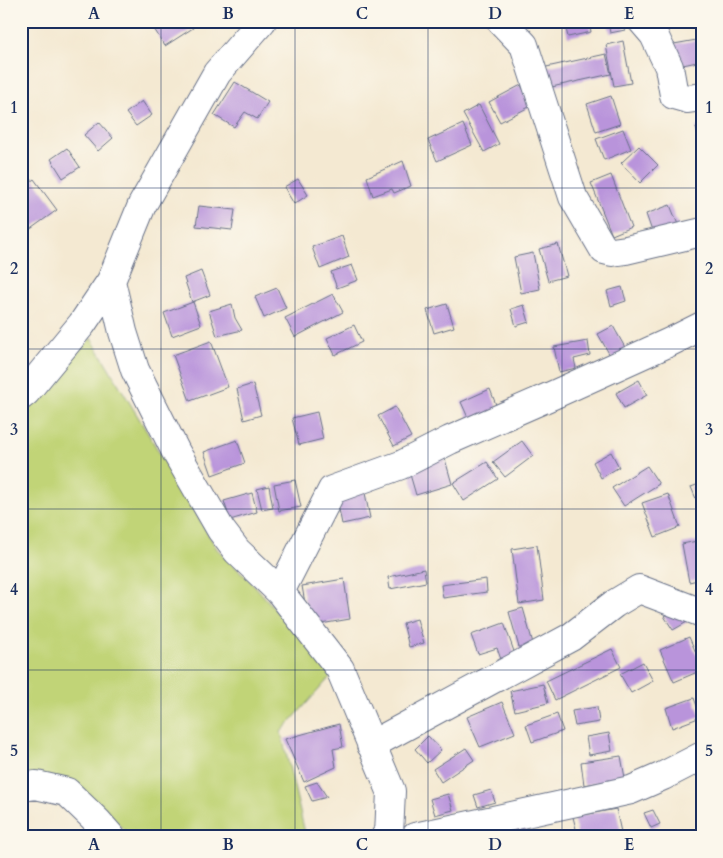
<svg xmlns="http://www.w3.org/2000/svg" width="723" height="858" viewBox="0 0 723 858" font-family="Cardo,serif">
	<rect width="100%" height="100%" fill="#fbf7ec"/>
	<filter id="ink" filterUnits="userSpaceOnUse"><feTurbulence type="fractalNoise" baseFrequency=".02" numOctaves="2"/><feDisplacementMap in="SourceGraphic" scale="10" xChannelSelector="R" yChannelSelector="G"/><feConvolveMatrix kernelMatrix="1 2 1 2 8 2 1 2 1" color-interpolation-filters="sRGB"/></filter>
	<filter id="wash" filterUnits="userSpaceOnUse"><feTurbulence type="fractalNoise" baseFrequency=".0096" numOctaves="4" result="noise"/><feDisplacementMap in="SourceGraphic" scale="20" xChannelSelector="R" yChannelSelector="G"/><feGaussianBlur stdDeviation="1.12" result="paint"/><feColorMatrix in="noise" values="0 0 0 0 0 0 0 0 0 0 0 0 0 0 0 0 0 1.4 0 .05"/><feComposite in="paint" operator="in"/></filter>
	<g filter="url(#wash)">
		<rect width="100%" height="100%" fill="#f4e9d2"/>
		<path fill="#c1d477" stroke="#6e826a" d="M91,338L217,549L255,586L332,675L281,732L306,837H130L128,833L66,780L21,776V411Z"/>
		<g id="blocks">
			<path fill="#b994db" d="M149,21H189L193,28L165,46Z
				M564,21H589L591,32L568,37Z
				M608,21H623L625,30L610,33Z
				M702,39V61L678,66L674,44Z
				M623,41L631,83L614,86L606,45Z
				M606,54L611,74L547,88L542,68Z
				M235,82L268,102L257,119L245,112L234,127L214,115Z
				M521,85L531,106L500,122L489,102Z
				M611,96L620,124L596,132L587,104Z
				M142,101L152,115L136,126L126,113Z
				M479,105L499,144L484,152L463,114Z
				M99,122L113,138L98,151L84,135Z
				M463,124L472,145L437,161L428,140Z
				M702,125V149H701L696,127Z
				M623,129L631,149L604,160L596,139Z
				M639,146L658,165L640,183L621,163Z
				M67,148L80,167L63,178L51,159Z
				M403,161L411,186L394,193L392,189L373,196L367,177Z
				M611,175L631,227L612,235L591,183Z
				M34,179L57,210L25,233L21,227V189Z
				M298,179L308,195L294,204L284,187Z
				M670,205L679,227L654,237L646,214Z
				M199,206L235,210L232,230L196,226Z
				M342,236L349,257L320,269L312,247Z
				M558,244L567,276L548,281L539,249Z
				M533,253L540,289L521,293L514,257Z
				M352,265L358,280L337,288L331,272Z
				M201,271L210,295L192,302L184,278Z
				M622,287L626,301L611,306L607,291Z
				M277,288L286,308L264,318L255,297Z
				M333,294L343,312L295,337L285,318Z
				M193,302L201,325L172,336L164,313Z
				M232,304L235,318L242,330L217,336L209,311Z
				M447,304L454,327L434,333L427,310Z
				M524,305L529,322L516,326L511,309Z
				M354,325L362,342L335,355L327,338Z
				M613,326L627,351L612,359L598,334Z
				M211,341L228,387L190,401L173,355Z
				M588,341L590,355L574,359L576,368L559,372L554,347Z
				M639,380L647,395L624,408L616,393Z
				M253,384L261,415L244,420L237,389Z
				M490,389L498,410L470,422L461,402Z
				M395,407L411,437L394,446L378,416Z
				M317,412L323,439L299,445L292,418Z
				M237,440L245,463L212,475L204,452Z
				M522,441L533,456L505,477L493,462Z
				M443,452L452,484L416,495L407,464Z
				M611,452L619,467L601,478L593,462Z
				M487,462L498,479L464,501L453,483Z
				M647,466L659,484L624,506L612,488Z
				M295,480L301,507L279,511L274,484Z
				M702,483V500L697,501L691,487Z
				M269,486L273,508L262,510L257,489Z
				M364,488L370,518L342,524L336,494Z
				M252,493L257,512L230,520L224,501Z
				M668,494L680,527L655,537L642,503Z
				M702,540V579L689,582L682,544Z
				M537,545L544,600L519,604L512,549Z
				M424,569L426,582L390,589L388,577Z
				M344,579L350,619L309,626L302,586Z
				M486,579L487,592L443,598L441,585Z
				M678,607L687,622L673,630L664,616Z
				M523,608L536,654L522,658L509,612Z
				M417,619L424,643L409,647L403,623Z
				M504,623L517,660L503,665L497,648L478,654L471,635Z
				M689,637L702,666V670L674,682L660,650Z
				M612,649L621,667L555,700L546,681Z
				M643,662L653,681L631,693L620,674Z
				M543,684L548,703L515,711L510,691Z
				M694,698L701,717L672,728L666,708Z
				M502,702L515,733L480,747L467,717Z
				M597,707L599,722L575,726L572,711Z
				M557,714L563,731L532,742L526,725Z
				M339,724L343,747L333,749L336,767L304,782L285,739Z
				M609,733L612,751L589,755L586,737Z
				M428,736L441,750L427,763L415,749Z
				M466,748L474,760L441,782L433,769Z
				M621,756L625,778L584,785L581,762Z
				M317,782L327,797L312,801L305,786Z
				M491,790L495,802L478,807L474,795Z
				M448,794L453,810L435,815L430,799Z
				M616,809L622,837H578L573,817Z
				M653,810L660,824L651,828L644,813Z
				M525,823L528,837H508L506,828Z"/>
		</g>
	</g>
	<g filter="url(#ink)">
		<use href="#blocks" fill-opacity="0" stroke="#677087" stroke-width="1"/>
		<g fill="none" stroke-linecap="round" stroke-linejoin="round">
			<g stroke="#677087" stroke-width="30">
				<path id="minor" d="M262,21L217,73L142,205L111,281L123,332L135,370L176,452L221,530L237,551L280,592L340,669L391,791L389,835L385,837
					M501,21L524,45L573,197L604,250L612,252L626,250L702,232
					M642,21L654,35L669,67L674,95L688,99L702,97
					M21,396L26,392L82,324L111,281
					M280,592L332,490L401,465L450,440L553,395L670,342L702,326
					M371,745L571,637L614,604L639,589L702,613
					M21,787L36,785L67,792L97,821L111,837
					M415,837L631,790L663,776L702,756"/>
			</g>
			<use href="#minor" stroke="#fff" stroke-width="28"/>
		</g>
	</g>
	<path fill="none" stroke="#1b2f5e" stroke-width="1" stroke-opacity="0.55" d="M161,21V837M295,21V837M428,21V837M562,21V837M21,188H702M21,349H702M21,509H702M21,670H702"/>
	<rect width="723" height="858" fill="none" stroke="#fbf7ec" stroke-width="55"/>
	<rect x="28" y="28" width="668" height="802" fill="none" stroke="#1b2f5e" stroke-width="2"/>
	<g font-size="16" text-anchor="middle" font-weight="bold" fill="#1b2f5e">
		<text x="94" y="19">A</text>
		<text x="228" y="19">B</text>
		<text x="362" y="19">C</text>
		<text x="495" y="19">D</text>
		<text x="629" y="19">E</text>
		<text x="14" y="113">1</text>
		<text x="709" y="113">1</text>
		<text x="14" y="274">2</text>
		<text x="709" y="274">2</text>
		<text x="14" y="435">3</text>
		<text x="709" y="435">3</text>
		<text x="14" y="595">4</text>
		<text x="709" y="595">4</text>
		<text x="14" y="756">5</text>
		<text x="709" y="756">5</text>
		<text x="94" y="850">A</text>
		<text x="228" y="850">B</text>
		<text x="362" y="850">C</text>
		<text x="495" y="850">D</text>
		<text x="629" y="850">E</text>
	</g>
</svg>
